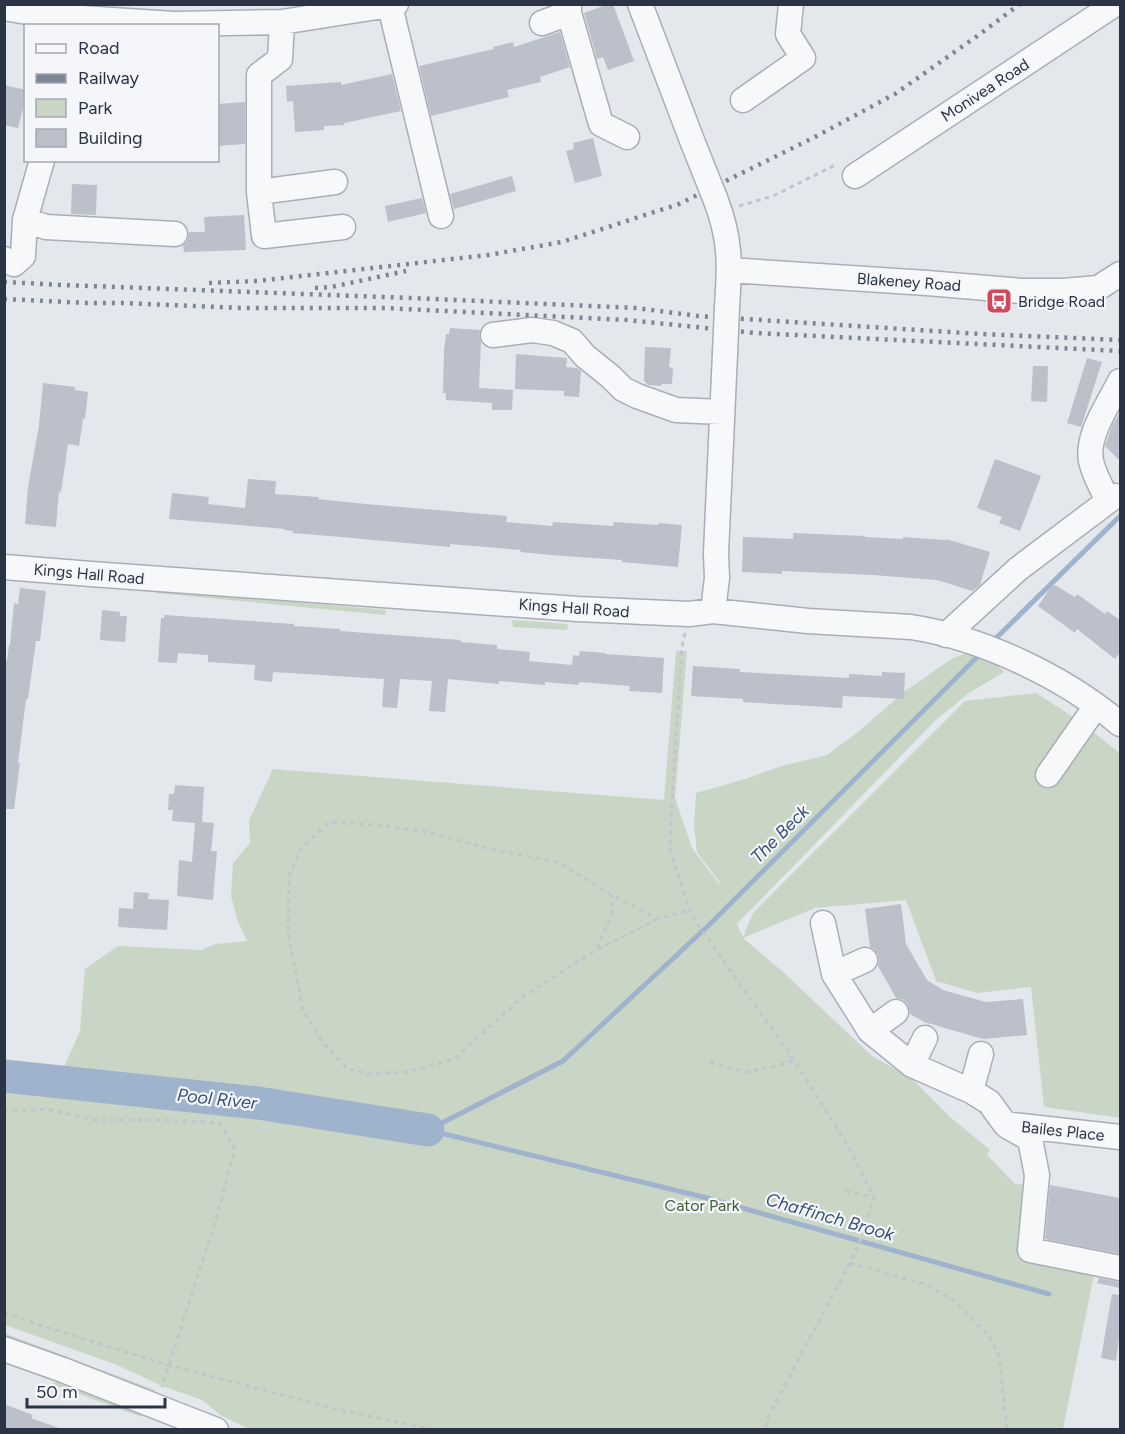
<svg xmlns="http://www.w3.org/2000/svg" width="1125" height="1434" viewBox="0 0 1125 1434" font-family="Figtree,sans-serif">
	<rect width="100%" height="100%" fill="#e4e7ec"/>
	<path fill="#c9d6c5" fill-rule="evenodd" d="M156,590L386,610L385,615L156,593Z
		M512,620L568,624L567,630L513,627Z
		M981,648L1004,672L969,693L936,720L737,924L743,937L753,913L965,701L1036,693L1076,719L1120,753V1118L1044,1107L1031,987L977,993L936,981L906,900L815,908L743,938L783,972L872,1056L911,1078L949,1116L990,1150L987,1155L1015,1184L1031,1185L1034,1261L1096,1265L1063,1429H249L222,1416L202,1400L162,1386L117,1365L5,1325L4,1069L47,1076L64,1067L80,1031L85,969L118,946L201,950L216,944L247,941L238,922L231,896L233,863L250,843L249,820L273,769L664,800L676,651H687L675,798L692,848L719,884L720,883L697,852L694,826L696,793L745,779L782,766L827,755L858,732L905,691L953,658ZM240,1094L366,1112L364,1115L404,1123L261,1108L227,1103Z
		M4,1333L155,1390L153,1394L5,1340Z
		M59,1381L144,1411L142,1417L51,1384Z"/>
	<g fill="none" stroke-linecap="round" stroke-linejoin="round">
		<path stroke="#9fb4cc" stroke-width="5" d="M992,642L1120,516
			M428,1130L563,1061L709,925L981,653
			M428,1130L703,1197L1049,1294"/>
		<path stroke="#9fb4cc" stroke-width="33" d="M4,1076L258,1103L428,1130"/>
	</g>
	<path fill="#bbc0ca" d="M608,4H613L634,61L608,70L603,57L597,59L584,13Z
		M560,32L570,67L540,77L541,82L507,90L509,97L431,116L419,66L494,49L493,47L513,42L514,47Z
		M392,74L401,111L344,123V125L324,126V130L295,132L293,101L287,102L286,86L341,82V85Z
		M4,85L26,90V97L18,128L4,125Z
		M245,102V144L218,146V119H219L218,104Z
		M593,138L602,176L575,183L566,151L574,149L573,143Z
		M512,176L516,191L454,209L450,194Z
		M72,184L97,185L96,215L71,214Z
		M422,198L426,213L388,222L385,206Z
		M244,215L246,250L184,252L183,245L187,241L189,232H205L204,217Z
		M450,328L480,330L479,336L481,342L479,388L513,390L512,410H492V403L446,400V393H443L444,351L446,334H449Z
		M645,347L671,348L669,367L673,368L672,384H662L661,386L649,385L646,384V382L644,381Z
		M516,354L567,358L566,367L577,368L581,371L579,397L564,396V391L515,389Z
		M1087,358L1102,362L1081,427L1067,423Z
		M1033,366H1048L1047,402L1031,401Z
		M43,383L75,387V390L88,392L85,419H83L79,446L68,444L61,492L59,491L56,527L25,524L28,487L39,425Z
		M1120,412V461L1105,446L1112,426Z
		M995,459L1041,476L1020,531L999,523L1002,517L977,508Z
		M248,479L276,481L275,494L319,497L318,499L366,504L507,516L506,522L552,526L553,522L613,526L614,522L658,525L659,523L682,525L678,567L622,562V560L550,555L520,552L521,550L450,544V547L341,537L293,533V531L284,530L285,529L169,519L172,493L209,497L208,504L245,508Z
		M793,533L865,536V537L903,539V537L945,540L946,539L990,552L980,585L972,591L937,580L873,575L782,571V574L742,572L743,537L793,539Z
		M1053,584L1075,597L1077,594L1105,614L1107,611L1120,620V652L1115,659L1077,629L1075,633L1038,606Z
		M20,588L46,591L40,641H36L28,699H26L18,763H20L14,809H4V660L7,661L9,645H10L14,603L18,604Z
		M102,610L120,612V616H127L125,642L100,640Z
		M164,615L294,624V626L340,629V631L461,640L460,642L497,645V649L530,652L529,661L572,665L573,655L579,656L580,651L605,653V654L664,658L662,693L629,691L630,686L579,682V685L545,682V685L499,681V684L448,679L445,712L429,711L432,681L400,679L397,708L382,707L384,679L273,672L272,682L254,680L255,665L208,662V655L178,653L177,663L158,662L161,618H164Z
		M693,666L740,669V672L849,678V674L882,676V672L905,673L904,699L843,696L842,708L743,702V699L691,696Z
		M175,785L204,787L202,822L214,823L211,851H217L213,900L177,896L179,860L192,862L195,823L172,821L173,810H168L169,794H174Z
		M134,892L149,893L148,899L169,900L167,930L118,927L119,908L133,909Z
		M901,904L906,944L927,980L943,990L986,1002L1023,999L1027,1035L983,1039L924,1022L910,1014L908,1004L902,999L896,998L878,966L879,961L878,955L874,949L870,947L865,909Z
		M1050,1185L1120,1198V1254L1045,1239Z
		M1099,1278L1120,1282V1288L1097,1283Z
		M1112,1294L1120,1295V1330L1116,1361L1101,1358Z
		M4,1404L33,1415L31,1418L59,1428L58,1430H4Z"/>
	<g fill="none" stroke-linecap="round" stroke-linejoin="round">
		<g stroke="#a9aeb7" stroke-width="27">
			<path id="minor" d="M640,4L693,143
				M390,6L441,216
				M4,8L50,16L174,24L282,22L396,4
				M569,13L601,124L627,137
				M282,22L280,59L259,75V192L264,236L343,227
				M542,23L569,13V4
				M743,100L803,58L788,34L791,4
				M855,176L1115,4
				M259,192L335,182
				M715,198C731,239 730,264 727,307
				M25,220L46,227L175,234
				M4,259L14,264L23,256L25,220L42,160
				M729,270L927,283L1022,291H1063L1098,288L1120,274
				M493,335L532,330L553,333L572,341L585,356L611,377L623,389L637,396L676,410L722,412
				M1108,501C1102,488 1094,475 1091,461C1086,435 1109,404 1120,381
				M4,567L91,574L578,609L689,614L713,611L808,621L911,627C983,638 1064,677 1120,724
				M713,611L717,578L716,553L725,353
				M946,635L1018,569L1115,496
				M1048,775L1096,706
				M823,923L834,974L870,1031L912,1065L971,1091L989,1102L1005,1124L1120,1137
				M834,974L865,960
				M870,1031L896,1012
				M912,1065L925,1038
				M971,1091L981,1054
				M1007,1126L1030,1139L1037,1175L1030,1250L1120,1268
				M4,1349L63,1370L216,1430"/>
		</g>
		<path stroke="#c2c5cb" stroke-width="3" stroke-dasharray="4.5 4.5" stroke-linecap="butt" d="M739,206L773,196L835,165L838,166
			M685,633L682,647L672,801L670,851L692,916L794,1060L851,1151L874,1197L862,1236L850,1263L769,1415L765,1430
			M658,919L596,950L524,996L454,1059L406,1072L367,1074L347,1068L323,1043L303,1010L288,933L289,876L301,849L329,822L377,825L428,832L494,850L558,862L612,895L658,919L690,910
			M597,948L612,914V895
			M710,1062L745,1072L777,1066L794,1060
			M4,1112L47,1109L94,1120H169L220,1123L235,1149L216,1219L162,1387
			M846,1191L874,1197
			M850,1263L925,1284L953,1300L989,1336L999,1356L1007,1430
			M4,1313L49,1328L168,1365L336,1409L436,1430"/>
		<use href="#minor" stroke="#f7f8fa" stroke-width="24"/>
		<path stroke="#7d8696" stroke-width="4.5" stroke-dasharray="3 6" stroke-linecap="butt" d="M4,282L63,285L411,298L636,308L698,316L981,334L1120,340
			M209,283L257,281L488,255L562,242L679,204L813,138L895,94L980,34L1020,4
			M315,288L331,287L406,271
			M4,299L87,303H122L243,308H385L627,320L755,333L1120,351"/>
		<g stroke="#a9aeb7" stroke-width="27" stroke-linecap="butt">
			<path id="minor-bridge" d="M693,143L715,198
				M725,353L727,307"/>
		</g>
		<use href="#minor-bridge" stroke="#f7f8fa" stroke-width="24"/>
	</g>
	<defs>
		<g id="bus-square" transform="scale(1.35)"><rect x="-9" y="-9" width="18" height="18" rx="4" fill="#d1495b" stroke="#f4f6f9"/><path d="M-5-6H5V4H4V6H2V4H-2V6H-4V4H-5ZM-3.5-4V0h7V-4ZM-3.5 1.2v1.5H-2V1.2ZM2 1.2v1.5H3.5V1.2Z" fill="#fff"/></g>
	</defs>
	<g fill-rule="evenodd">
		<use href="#bus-square" x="999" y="301"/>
	</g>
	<g text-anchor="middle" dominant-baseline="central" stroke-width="4.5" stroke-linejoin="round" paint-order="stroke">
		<g font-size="16" fill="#2b3445" stroke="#f4f6f9">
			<text transform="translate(985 90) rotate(-33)">Monivea Road</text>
			<text transform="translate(909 282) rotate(4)">Blakeney Road</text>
			<text transform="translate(89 574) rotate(5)">Kings Hall Road</text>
			<text transform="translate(574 608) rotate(4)">Kings Hall Road</text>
			<text transform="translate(1063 1131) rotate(6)">Bailes Place</text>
		</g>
		<g font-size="16" fill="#2b3445" stroke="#f4f6f9" text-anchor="start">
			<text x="1018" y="301">Bridge Road</text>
		</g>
		<g font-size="16" fill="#3f6138" stroke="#f4f6f9">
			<text x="702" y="1205">Cator Park</text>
		</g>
		<g font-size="18" font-style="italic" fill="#34527a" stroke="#f4f6f9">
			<text transform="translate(780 834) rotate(-45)">The Beck</text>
			<text transform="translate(217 1099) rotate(6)">Pool River</text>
			<text transform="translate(830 1217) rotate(16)">Chaffinch Brook</text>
		</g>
	</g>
	<rect width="1125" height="1434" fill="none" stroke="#2b3445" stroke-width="12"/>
	<rect x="24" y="24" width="195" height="138" fill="#f4f6f9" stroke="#a4a8b1" stroke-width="1.5"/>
	<rect x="36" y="44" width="30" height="9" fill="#f7f8fa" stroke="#a4a8b1" stroke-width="1.5"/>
	<text x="78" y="54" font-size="18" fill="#2b3445">Road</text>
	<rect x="36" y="74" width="30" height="9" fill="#7d8696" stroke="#a4a8b1" stroke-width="1.5"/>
	<text x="78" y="84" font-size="18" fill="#2b3445">Railway</text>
	<rect x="36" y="99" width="30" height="18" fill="#c9d6c5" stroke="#a4a8b1" stroke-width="1.5"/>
	<text x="78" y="114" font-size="18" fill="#2b3445">Park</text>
	<rect x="36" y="129" width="30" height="18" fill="#bbc0ca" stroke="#a4a8b1" stroke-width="1.5"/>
	<text x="78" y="144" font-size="18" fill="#2b3445">Building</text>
	<path d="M27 1398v9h138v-9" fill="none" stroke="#2b3445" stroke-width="3"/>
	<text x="36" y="1398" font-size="18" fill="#2b3445" stroke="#f4f6f9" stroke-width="4.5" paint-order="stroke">50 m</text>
</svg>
